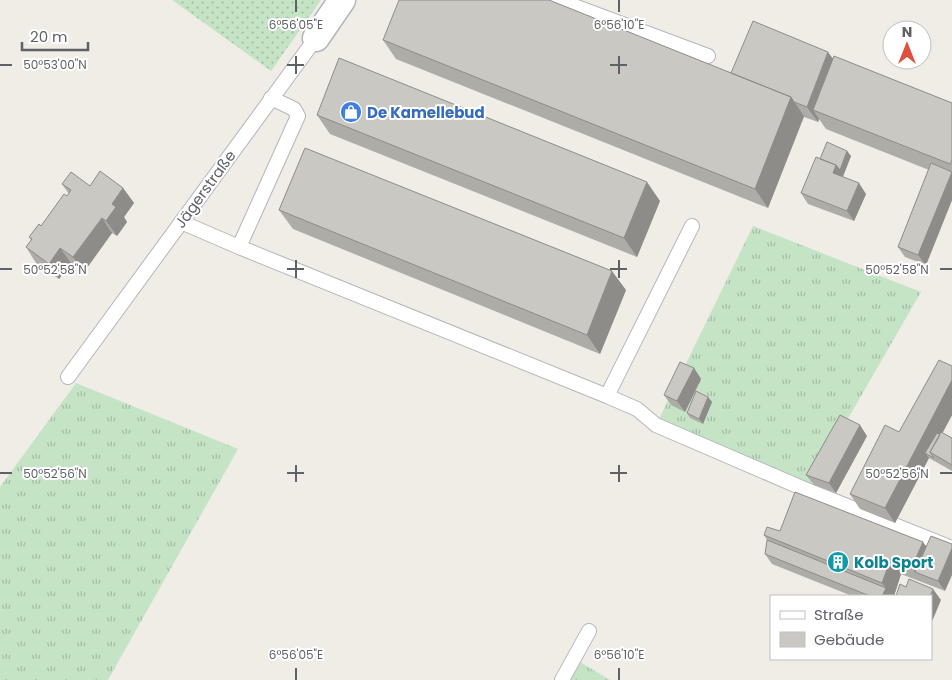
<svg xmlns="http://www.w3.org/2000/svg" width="952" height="680" viewBox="0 0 952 680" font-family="Poppins,sans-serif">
	<defs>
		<pattern id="grass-tufts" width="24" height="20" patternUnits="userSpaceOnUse" patternTransform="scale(1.25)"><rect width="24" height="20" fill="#c5e4c6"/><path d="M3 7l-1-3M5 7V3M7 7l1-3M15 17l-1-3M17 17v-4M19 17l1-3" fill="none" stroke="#a3bca4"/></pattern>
		<pattern id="garden-dots" width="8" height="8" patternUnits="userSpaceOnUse" patternTransform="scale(1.25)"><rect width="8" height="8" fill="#c5e4c6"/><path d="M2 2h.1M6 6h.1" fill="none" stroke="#a3bca4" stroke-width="1.8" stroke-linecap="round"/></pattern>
	</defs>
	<rect width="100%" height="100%" fill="#efede6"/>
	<path fill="url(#grass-tufts)" d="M753,226L921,292L808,488L659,419Z
		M76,383L238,449L108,680H0V487Z
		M580,662L610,680H570Z"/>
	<path fill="url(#garden-dots)" d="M172,0H321L271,71Z"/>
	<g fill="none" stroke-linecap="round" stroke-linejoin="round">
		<g stroke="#b3b6ba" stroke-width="16">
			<path id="lane" d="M558,0L708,56
				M181,222L239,247L607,396L692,226
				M239,247L298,116L294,109L271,98
				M68,377L316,38
				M607,396L637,409L656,425L802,488L952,548
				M562,680L589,631"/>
		</g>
		<g stroke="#b3b6ba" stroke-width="29">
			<path id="street" d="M316,38L342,0"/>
		</g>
		<use href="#lane" stroke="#fff" stroke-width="14"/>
		<use href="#street" stroke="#fff" stroke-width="26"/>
	</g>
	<path fill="#aeaca7" d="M383,40L731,73L833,58L952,103V200L926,265L905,257L898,247L929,170L826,129L819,119L818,122L804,117L768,208L396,59Z
		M317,115L660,201L637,257L330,134Z
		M847,151L851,156L843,177L866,194L854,221L808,204L801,193L820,159Z
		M62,184L123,188L134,203L124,217L127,222L117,236L112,233L84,272L71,263L59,279L36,263L26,247L31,240L29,237L41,226L69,194Z
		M279,210L626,290L600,354L293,229Z
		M952,366V415L942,433L952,438V471L929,458L895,523L860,509L850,494Z
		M694,368L701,379L685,412L671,405L664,395Z
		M708,397L712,402L703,424L690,418L687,413Z
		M867,436L836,493L814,485L806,475Z
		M780,531L923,542L945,591L901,574L894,596H852L772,564L765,554L767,540L764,535Z"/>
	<path fill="#8d8c88" d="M828,52L839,67L813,110L819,119L818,122L807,107Z
		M791,97L804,116L768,208L755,189Z
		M847,151L851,156L840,183L833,173L836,165Z
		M952,172V200L926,265L918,255Z
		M647,182L660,201L637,257L624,238Z
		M859,183L866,194L854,221L847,211Z
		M123,188L134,203L124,217L127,222L117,236L106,221L112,204Z
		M102,218L112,233L84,272L73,257Z
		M60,248L71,263L59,279L49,264Z
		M612,271L626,290L600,354L587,335Z
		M694,368L701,379L685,412L677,401Z
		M952,380V415L932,453L930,452L925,453L929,458L895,523L885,508Z
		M708,397L712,402L703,424L699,419Z
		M860,425L867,436L836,493L829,483Z
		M923,542L933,557L915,572L912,567Z
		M952,548V575L945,591L938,581Z
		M891,558L901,574L894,596H882L886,588L882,583Z
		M933,589L941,600L931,624V596Z"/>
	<path fill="#cac8c2" stroke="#8d8c88" d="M399,0H549L791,97L755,189L383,40Z
		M753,21L828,52L807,107L794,102L791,97L731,73Z
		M834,56L952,103V160L950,164L813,110Z
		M339,58L647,182L624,238L317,115Z
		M827,142L847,151L840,170L836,165L820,159Z
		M305,148L612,271L587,335L279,210Z
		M816,157L836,165L833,173L859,183L847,211L801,193Z
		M931,163L952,172L918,255L898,247Z
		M100,171L123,188L112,204L116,207L106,221L102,218L73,257L60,248L49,264L26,247L32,239L29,237L39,224L41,226L64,194L67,196L71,190L62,184L71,172L90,186Z
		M939,360L952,366V380L885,508L850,494L885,425L899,432Z
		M680,362L694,368L677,401L664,395Z
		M696,391L708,397L699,419L687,413Z
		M840,415L860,425L829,483L806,475Z
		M941,432L952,438V465L930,452Z
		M937,433L940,435L930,452L934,458L925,453Z
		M795,492L923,542L912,567L891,558L882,583L764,535L767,527L780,531Z
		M931,536L952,544V548L938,581L915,572Z
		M767,540L886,588L882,596H870L765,554Z
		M909,579L933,589L930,596H896L900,584L906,587Z"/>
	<path fill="none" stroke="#5e6165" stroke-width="2" d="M296,0V12M619,0V12M296,56V74M619,56V74M0,65H12M287,65H304M610,65H627M296,260V278M619,260V278M0,269H12M287,269H304M610,269H627M940,269H952M296,465V482M619,465V482M0,473H12M287,473H304M610,473H627M940,473H952M296,668V680M619,668V680"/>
	<defs>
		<g id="shop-disc" transform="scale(1.125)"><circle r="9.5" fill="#3f7fe0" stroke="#fff"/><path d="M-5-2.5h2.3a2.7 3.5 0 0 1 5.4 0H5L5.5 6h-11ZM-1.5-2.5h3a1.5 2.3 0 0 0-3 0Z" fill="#fff"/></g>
		<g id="building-disc" transform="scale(1.125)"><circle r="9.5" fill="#0f9aa8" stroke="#fff"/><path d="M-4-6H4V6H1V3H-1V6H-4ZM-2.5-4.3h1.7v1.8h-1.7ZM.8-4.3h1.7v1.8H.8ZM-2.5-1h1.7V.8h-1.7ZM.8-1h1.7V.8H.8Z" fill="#fff"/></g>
	</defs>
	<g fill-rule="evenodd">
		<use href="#shop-disc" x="351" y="112"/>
		<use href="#building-disc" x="838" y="562"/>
	</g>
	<g text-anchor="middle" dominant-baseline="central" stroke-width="4" stroke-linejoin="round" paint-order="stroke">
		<g font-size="15" font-weight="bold" fill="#366cbe" stroke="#fff" text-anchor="start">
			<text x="367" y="112">De Kamellebud</text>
		</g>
		<g font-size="15" fill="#5e6165" stroke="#fff">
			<text transform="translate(205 189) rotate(-54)">Jägerstraße</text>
		</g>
		<g font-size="15" font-weight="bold" fill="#0d838f" stroke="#fff" text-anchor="start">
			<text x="854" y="562">Kolb Sport</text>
		</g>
	</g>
	<g font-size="12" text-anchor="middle" fill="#5e6165" stroke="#fff" stroke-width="4" stroke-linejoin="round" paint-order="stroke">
		<text x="296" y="29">6°56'05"E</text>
		<text x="619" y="29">6°56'10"E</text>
		<text x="55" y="69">50°53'00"N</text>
		<text x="55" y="274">50°52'58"N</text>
		<text x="897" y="274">50°52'58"N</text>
		<text x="55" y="478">50°52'56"N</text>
		<text x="897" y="478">50°52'56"N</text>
		<text x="296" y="659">6°56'05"E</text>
		<text x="619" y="659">6°56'10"E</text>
	</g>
	<rect x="770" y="595" width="162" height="65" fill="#ffffff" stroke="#bfc0c1"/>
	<rect x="780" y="611" width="25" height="8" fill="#ffffff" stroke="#bfc0c1"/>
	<text x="814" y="620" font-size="15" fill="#5e6165">Straße</text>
	<rect x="780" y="632" width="25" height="15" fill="#cac8c2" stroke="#bfc0c1"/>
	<text x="814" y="645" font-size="15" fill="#5e6165">Gebäude</text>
	<g transform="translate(907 45)"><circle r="24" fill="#ffffff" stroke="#bfc0c1"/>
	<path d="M0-4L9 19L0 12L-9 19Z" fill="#dc513f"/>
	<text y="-8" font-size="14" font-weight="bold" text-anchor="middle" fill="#5e6165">N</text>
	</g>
	<path d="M22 42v8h66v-8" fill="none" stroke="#5e6165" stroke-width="2.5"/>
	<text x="30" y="42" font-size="15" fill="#5e6165" stroke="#ffffff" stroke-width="4" paint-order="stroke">20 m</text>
</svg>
